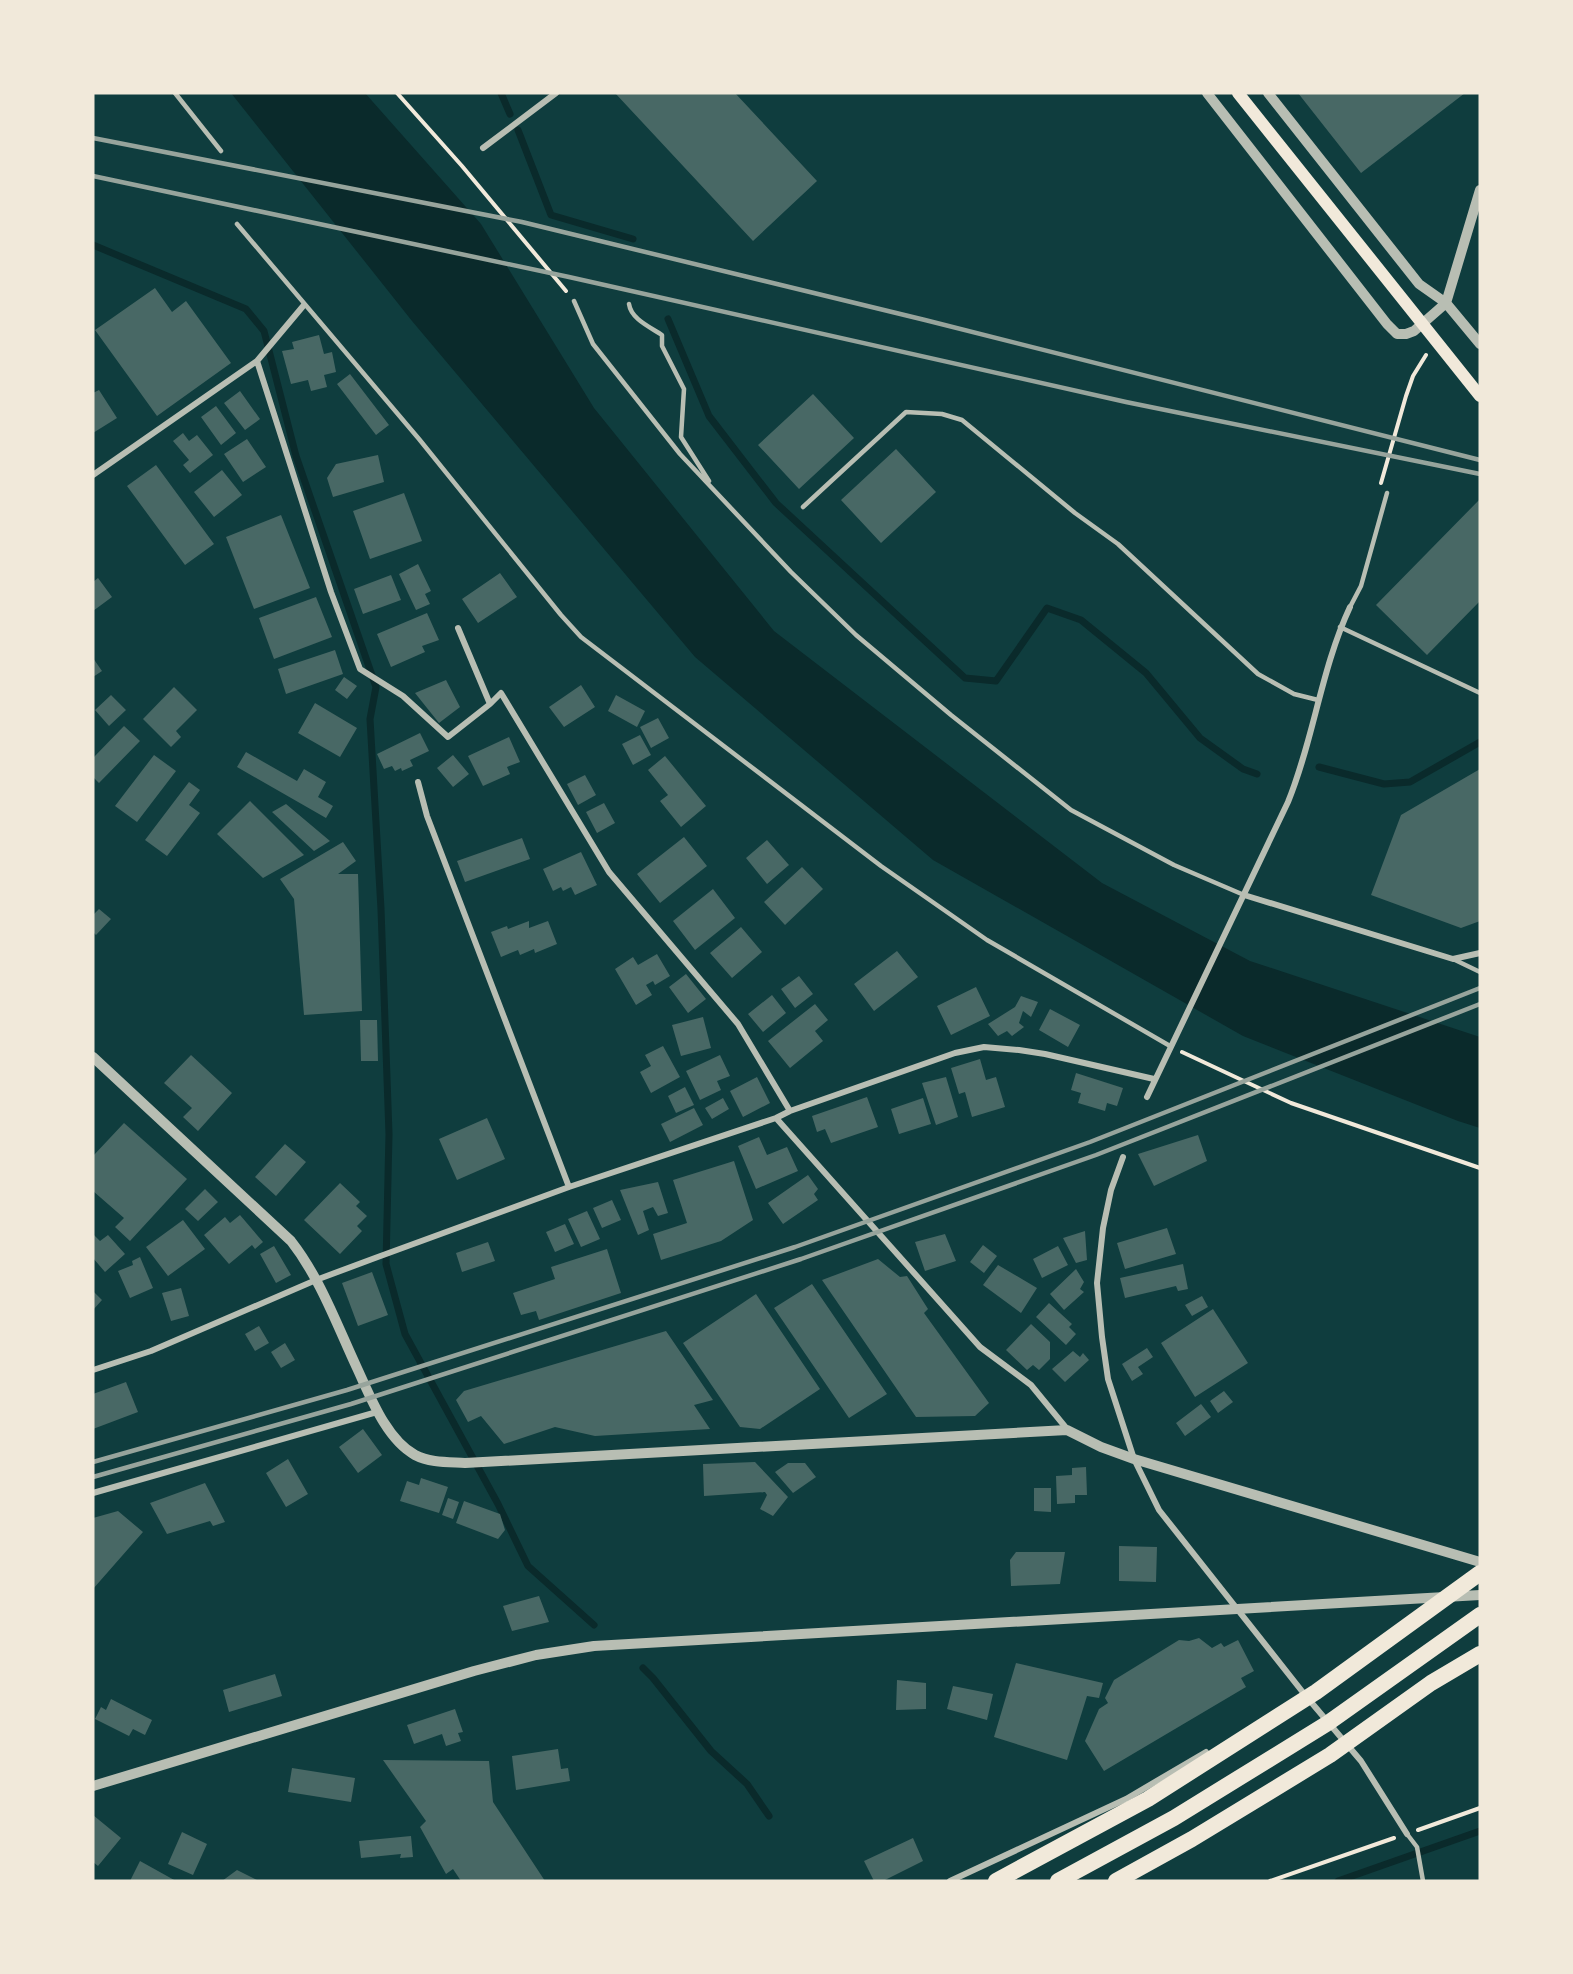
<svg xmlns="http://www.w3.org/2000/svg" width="1573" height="1974" viewBox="0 0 1573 1974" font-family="Bitter,serif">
	<rect width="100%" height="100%" fill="#0f3d3e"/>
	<path fill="#0a2a2b" d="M231,93H365L481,224L594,408L774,631L1102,883L1250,961L1480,1037V1128L1458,1121L1243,1036L933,860L695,657L412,321Z"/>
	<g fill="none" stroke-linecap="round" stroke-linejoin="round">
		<path stroke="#0a2a2b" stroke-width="7" d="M501,93L510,114
			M518,130L551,215L633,239
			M93,245L246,309L264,331L296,456L376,687L370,719L381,909L389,1134L386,1264L405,1334L498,1504L528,1566L594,1625
			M668,319L709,416L776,503L965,678L996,681L1047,608L1081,620L1146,673L1200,738L1243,769L1257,774
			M1319,767L1384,784L1410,782L1480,742
			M643,1668L653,1678L711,1751L747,1784L769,1816
			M1338,1881L1480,1831"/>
	</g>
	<path fill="#486865" d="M615,93H735L817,181L753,241Z
		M1298,93H1465L1361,173Z
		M155,288L172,312L186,301L231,363L157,416L95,330Z
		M319,335L324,354L332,352L336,372L324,375L327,387L311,391L308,380L291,384L282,351L294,349L292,342Z
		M350,374L389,425L376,435L337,384Z
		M99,390L117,418L93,433V393Z
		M240,391L260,419L245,430L224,403Z
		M813,394L854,438L799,489L758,445Z
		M216,406L236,433L221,445L201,417Z
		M183,433L189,441L197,435L213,455L190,473L183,465L189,460L173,441Z
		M247,439L266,467L243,482L224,454Z
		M896,449L936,492L881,543L841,500Z
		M378,455L384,482L333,497L327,478L336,464Z
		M156,465L214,544L185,565L127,486Z
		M222,470L242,495L214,517L194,492Z
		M404,493L422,541L370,559L353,511Z
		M1480,499V601L1427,655L1376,605Z
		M281,515L310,588L254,609L226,537Z
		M418,564L431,591L425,594L430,604L416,610L399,574Z
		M500,573L517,597L478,623L462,599Z
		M391,575L401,600L363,614L354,589Z
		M98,578L112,597L93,611V582Z
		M316,597L332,637L274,659L259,618Z
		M427,613L439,640L422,646L425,652L391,667L377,634Z
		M335,650L343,674L286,694L278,669Z
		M93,658L102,671L93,677Z
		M344,677L357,686L347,699L335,690Z
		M446,680L460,707L439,723L415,693Z
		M581,685L595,707L564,727L549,707Z
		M174,687L197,710L176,731L181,737L171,747L143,719Z
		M111,695L126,710L109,726L95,710Z
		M616,695L645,711L637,727L608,711Z
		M315,703L357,728L340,757L298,733Z
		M658,718L669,738L651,748L640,727Z
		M124,726L140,741L99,783L93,777V758Z
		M420,733L429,751L410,760L413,766L402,771L401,768L395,771L392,766L384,769L377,754Z
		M640,735L651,755L633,765L622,744Z
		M509,737L520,762L507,767L510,774L483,786L468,756Z
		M246,752L297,781L304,769L326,782L318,797L333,806L326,818L237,767Z
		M154,755L176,771L137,822L115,806Z
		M453,755L469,774L453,787L437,768Z
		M665,756L706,806L681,827L660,801L668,795L648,770Z
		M1480,769V921L1461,928L1371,895L1401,815Z
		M585,775L596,795L578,805L567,784Z
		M189,782L200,790L189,805L200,813L167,856L145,840Z
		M250,801L304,855L263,878L217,834Z
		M604,803L615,823L597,833L586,812Z
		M286,804L330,841L314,851L272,812Z
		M684,837L707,866L660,903L637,874Z
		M522,838L530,859L465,882L457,861Z
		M767,840L789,865L767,884L746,858Z
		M343,842L356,861L338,874H358L362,1011L304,1015L294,899L280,879Z
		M581,852L597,885L575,895L571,887L563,891L561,887L553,891L543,869Z
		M802,867L823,889L785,925L764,902Z
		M713,889L735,918L695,950L673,921Z
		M99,909L111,919L96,935L93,932V915Z
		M529,921V928L548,921L557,944L535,953L534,949L520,955L518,950L501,957L491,932L507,926L508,929Z
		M741,927L762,952L732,978L710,953Z
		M897,951L918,977L874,1011L854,984Z
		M657,954L670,976L655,985L653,981L646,985L652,995L636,1005L615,969L633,957L638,965Z
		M686,974L706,999L688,1013L669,987Z
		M799,976L813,994L795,1008L781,989Z
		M976,987L990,1016L951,1035L937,1006Z
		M772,995L786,1013L763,1032L748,1014Z
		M1021,996L1038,1002L1031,1017L1023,1011L1019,1023L1024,1027L1012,1036L1007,1031L998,1036L988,1024L1015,1007Z
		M815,1004L828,1020L815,1031L823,1041L790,1068L768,1041Z
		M1050,1009L1080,1025L1068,1047L1039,1030Z
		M703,1017L711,1048L681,1056L672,1025Z
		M360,1020H377L378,1061H361Z
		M663,1046L680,1077L651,1093L640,1072L651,1066L645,1055Z
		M191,1055L232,1093L198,1131L183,1117L192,1108L164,1083Z
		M720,1055L730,1076L717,1081L721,1090L700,1100L686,1071Z
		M980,1059L986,1080L996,1077L1005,1107L972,1117L965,1092L959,1094L951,1068Z
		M1076,1073L1123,1088L1117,1106L1107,1103L1105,1111L1078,1103L1081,1093L1071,1090Z
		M757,1077L770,1103L743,1117L730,1091Z
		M946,1077L958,1117L936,1125L922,1083Z
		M685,1087L694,1105L676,1113L668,1096Z
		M867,1097L878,1127L831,1143L825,1129L817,1132L812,1116Z
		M723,1098L729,1109L712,1119L705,1108Z
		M923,1098L931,1124L899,1134L891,1109Z
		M694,1108L703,1125L670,1142L661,1124Z
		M487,1118L505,1159L457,1180L439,1139Z
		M124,1123L187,1179L130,1241L115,1227L124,1218L93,1191V1156Z
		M1198,1135L1207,1161L1154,1186L1138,1154Z
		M759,1137L767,1155L787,1147L798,1171L756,1189L738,1146Z
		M285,1144L306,1162L276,1196L255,1177Z
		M734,1161L753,1220L721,1241L661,1260L653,1234L687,1223L673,1180Z
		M808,1175L818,1189L814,1194L818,1200L783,1224L768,1203Z
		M658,1182L668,1213L658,1216L653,1207L643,1211L649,1230L638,1235L620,1190Z
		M340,1183L360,1202L356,1206L367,1216L357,1226L362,1231L340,1254L304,1220Z
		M205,1189L218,1202L198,1221L185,1209Z
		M612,1200L621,1220L602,1228L593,1208Z
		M587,1211L600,1239L581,1247L568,1219Z
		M240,1215L263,1242L255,1249L252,1245L229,1264L204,1235L225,1217L230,1223Z
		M183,1220L205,1249L168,1276L146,1247Z
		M565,1224L574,1244L555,1252L546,1232Z
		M1167,1228L1176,1254L1125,1269L1117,1243Z
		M1085,1231L1087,1260L1076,1263L1063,1238Z
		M945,1234L956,1261L925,1271L915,1242Z
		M94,1235L100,1241L108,1235L125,1254L105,1272L93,1258Z
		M488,1242L495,1261L462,1272L456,1253Z
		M983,1245L997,1256L984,1273L970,1262Z
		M274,1246L291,1275L276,1283L260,1254Z
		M1058,1246L1068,1265L1042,1278L1033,1259Z
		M607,1249L621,1293L539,1320L536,1311L521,1315L513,1293L555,1279L551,1267Z
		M140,1257L153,1288L130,1298L118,1271L133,1265L132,1261Z
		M878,1259L900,1277L907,1276L928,1309L924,1313L989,1403L975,1416L916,1417L822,1280Z
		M1183,1264L1188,1289L1178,1291L1176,1286L1125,1298L1120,1278Z
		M998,1265L1037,1288L1021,1313L983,1285Z
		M1076,1269L1084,1282L1080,1289L1084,1292L1064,1310L1050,1294Z
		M372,1272L388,1315L358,1326L342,1283Z
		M812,1284L887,1394L849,1418L774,1308Z
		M181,1288L189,1316L171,1321L162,1293Z
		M93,1291L102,1300L93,1310Z
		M756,1294L820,1389L760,1429L740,1427L683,1343Z
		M1202,1296L1208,1307L1192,1316L1185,1305Z
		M1049,1303L1072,1324L1069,1327L1076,1334L1066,1345L1036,1317Z
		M1213,1309L1248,1363L1195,1397L1161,1343Z
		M1031,1324L1050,1342V1359L1039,1370L1033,1365L1027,1370L1006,1350Z
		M259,1326L269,1343L255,1351L245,1334Z
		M666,1331L713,1400L694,1405L710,1429L595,1436L555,1427L504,1444L481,1416L468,1422L456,1400L464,1391Z
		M285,1343L295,1360L281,1368L271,1352Z
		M1147,1348L1153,1357L1138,1367L1143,1374L1132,1381L1122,1364Z
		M1073,1351L1080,1357L1083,1353L1089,1360L1065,1382L1052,1369Z
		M126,1382L138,1412L93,1429V1394Z
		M1224,1391L1233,1402L1218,1413L1210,1401Z
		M1201,1404L1211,1417L1185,1436L1176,1423Z
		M363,1429L382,1455L358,1473L339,1447Z
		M288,1459L308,1494L286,1507L266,1473Z
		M755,1462L788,1497L773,1516L760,1509L767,1495L765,1492L704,1496L703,1464Z
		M788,1463H805L816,1477L793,1493L775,1472Z
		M1086,1467L1087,1495H1075V1503L1057,1504L1056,1476L1072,1475V1468Z
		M421,1478L448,1487L439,1513L400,1501L407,1481L419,1485Z
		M205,1483L225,1522L213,1526L210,1521L167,1534L150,1503Z
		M1034,1488H1051V1512L1034,1511Z
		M448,1498L459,1502L453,1519L442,1515Z
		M464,1501L500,1514L505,1530L498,1539L456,1523Z
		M118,1511L143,1532L93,1589V1518Z
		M1119,1546L1157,1547L1156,1582L1119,1581Z
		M1016,1552H1065L1060,1584L1011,1586L1010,1560Z
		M539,1596L549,1622L512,1631L503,1606Z
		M1199,1638L1212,1648L1221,1643L1224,1647L1238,1640L1254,1671L1241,1678L1246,1687L1104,1771L1085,1741L1099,1709L1108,1703L1105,1698L1114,1680L1179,1640L1189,1641Z
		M1016,1663L1103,1683L1099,1698L1087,1696L1067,1760L994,1737Z
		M275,1674L282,1696L229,1712L223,1690Z
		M897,1680L926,1683V1709L896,1710Z
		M953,1686L993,1694L987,1720L947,1709Z
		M111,1699L152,1720L145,1735L133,1729L129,1736L95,1719L101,1707L106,1710Z
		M455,1709L463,1732L458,1733L461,1741L446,1746L442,1734L414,1744L407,1725Z
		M558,1749L561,1769L568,1768L570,1781L516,1790L512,1756Z
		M383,1760L489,1761L493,1802L545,1881H461L453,1869L446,1874L420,1827L426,1821Z
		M292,1768L355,1778L351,1802L288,1792Z
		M93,1815L121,1838L98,1866L93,1862Z
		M182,1832L207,1844L193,1875L168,1864Z
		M411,1836L413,1857L400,1858L401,1854L361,1858L359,1841Z
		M913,1838L923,1861L883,1881H874L864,1861Z
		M140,1861L176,1881H130Z
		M237,1870L259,1881H222Z"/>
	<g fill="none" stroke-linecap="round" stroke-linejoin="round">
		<path stroke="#f1e9da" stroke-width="4" d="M397,93L462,166L566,291
			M1381,483L1406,396L1413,376L1426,355
			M1182,1052L1291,1103L1480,1168
			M1418,1830L1480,1808
			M1270,1881L1394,1838"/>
		<path stroke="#b8beb3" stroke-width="4.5" d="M175,93L221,151
			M237,224L419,439L561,615L581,637L881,866L987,940L1170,1046
			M574,301L593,344L680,454L791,572L856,635L951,715L1071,810L1174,865L1244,895
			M629,304C631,319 650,327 662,335V346L684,389L681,437L709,481
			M803,507L906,412L942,414L962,420L1075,513L1118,544L1258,674L1294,694L1318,700
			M1350,607L1361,586L1387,493
			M1340,627L1480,693
			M1453,959L1480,972
			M1407,1834L1417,1847L1423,1881"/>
		<path stroke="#b8beb3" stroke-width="6" d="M483,148L556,93
			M257,361L331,592L360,669L403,696L448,737L490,704
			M93,475L257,361L304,305
			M458,628L490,704L501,693L609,872L738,1024L790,1111
			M418,782L427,816L569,1187
			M1244,895L1453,959L1480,953
			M1147,1097L1288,802C1314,738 1321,669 1350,607
			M776,1118L980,1347L1031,1385L1067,1429
			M1123,1157L1111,1190L1103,1228L1097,1283L1102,1337L1108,1379L1134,1459L1159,1510L1305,1695L1361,1761L1407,1834
			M93,1370L151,1351L316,1280L375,1258L569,1187L776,1118L790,1111L955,1053L984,1047L1019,1050L1045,1054L1154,1079
			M93,1493L377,1412
			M950,1881L1126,1799L1206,1752"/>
		<path stroke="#b8beb3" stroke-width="10" d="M1207,93L1387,324L1397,334H1406L1414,331L1446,303L1480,190
			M1268,93L1419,284L1446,303L1480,344
			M93,1057L291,1241C320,1278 337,1325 357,1368C370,1396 386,1439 415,1455C430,1463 449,1462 465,1463L1067,1430L1101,1447L1134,1459L1480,1562
			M93,1786L474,1671L536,1655L594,1646L1480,1595"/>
		<path stroke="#f1e9da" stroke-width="12" d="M1238,93L1480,396"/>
		<path stroke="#f1e9da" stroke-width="16" d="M996,1881L1148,1799L1316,1692L1480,1573
			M1058,1881L1174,1818L1328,1723L1480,1615
			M1116,1881L1192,1839L1330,1755L1431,1683L1480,1654"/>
		<path stroke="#97a49c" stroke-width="4.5" d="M93,138L522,222L925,320L1480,460
			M93,176L569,277L1126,402L1480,474
			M93,1462L347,1390L795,1247L1090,1142L1480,988
			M93,1477L351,1404L801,1259L1096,1155L1480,1004"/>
	</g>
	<rect width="1573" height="1974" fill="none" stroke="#f1e9da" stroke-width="189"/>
</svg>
